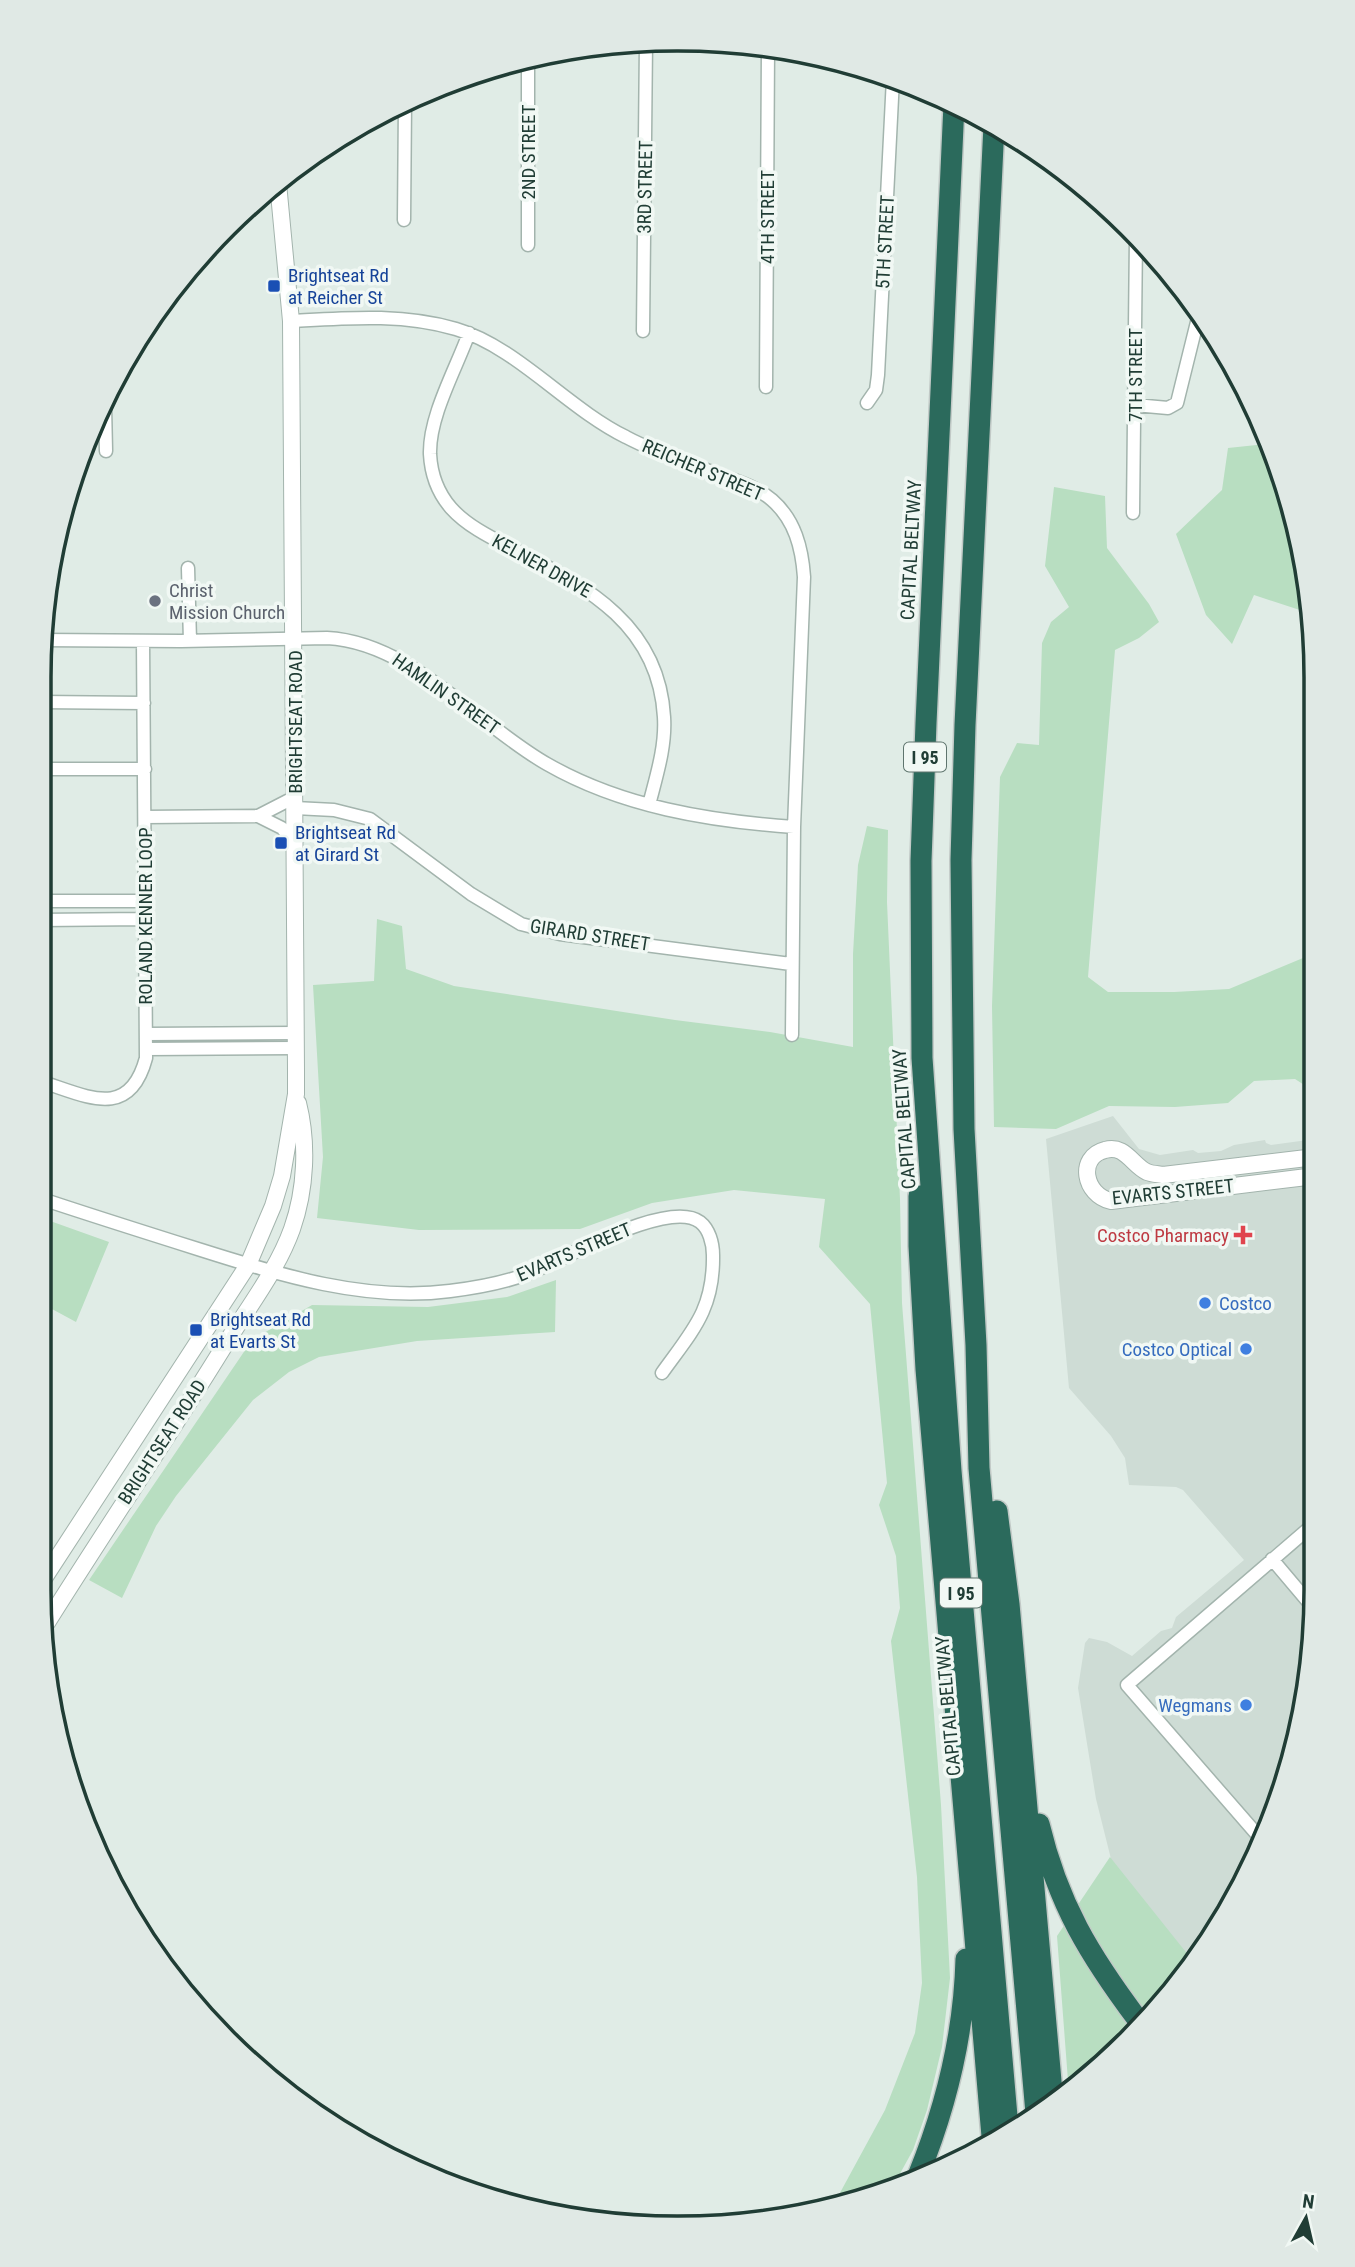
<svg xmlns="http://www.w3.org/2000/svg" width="1355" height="2267" viewBox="0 0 1355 2267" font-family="'Roboto Condensed',sans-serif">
	<rect width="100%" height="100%" fill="#e0ece6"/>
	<path fill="#cedcd5" d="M1113,1116L1139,1149L1160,1155L1193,1150L1198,1153L1221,1151L1234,1145L1265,1140L1266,1143L1271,1145L1315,1139V1632L1282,1795L1209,1945L1188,1967L1114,1871L1096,1799L1078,1688L1085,1643L1089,1638L1107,1642L1132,1656L1161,1631L1172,1628L1176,1617L1244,1560L1183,1490L1176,1487L1129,1485L1125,1458L1111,1436L1069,1388L1046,1139Z"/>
	<path fill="#b8dec1" d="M1266,444L1295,512L1312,614L1254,595L1232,644L1206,615L1176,534L1222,490L1228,448Z
		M1054,487L1105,496L1107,548L1149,604L1159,622L1139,638L1115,650L1088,977L1108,992H1174L1229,989L1315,953V1092L1295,1079L1254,1081L1228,1103L1175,1107L1109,1106L1056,1129L994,1127L992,1006L1000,777L1017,743L1039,745L1042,643L1051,622L1069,607L1045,566Z
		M867,826L888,830L887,902L900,1199L902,1303L941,1805L950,1978L942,2047L927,2110L913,2150L891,2190L883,2195L835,2202L885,2110L915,2033L922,1983L917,1877L891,1641L900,1608L896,1556L879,1505L887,1483L870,1304L819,1247L825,1199L734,1190L652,1203L580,1229L419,1230L317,1218L323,1157L313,985L374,981L377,919L402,926L406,969L454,986L675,1020L770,1032L853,1047V954L858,865Z
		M39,1217L109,1242L76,1322L39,1302Z
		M556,1280L555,1332L417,1341L319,1357L289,1372L253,1400L176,1496L156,1526L122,1598L89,1580L252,1340L312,1305L428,1307L507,1297Z
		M1110,1857L1193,1961L1069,2094L1057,1936Z"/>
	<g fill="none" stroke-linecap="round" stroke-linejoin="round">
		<g stroke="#a3b4ad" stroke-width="15">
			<path id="minor" d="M263,195L278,192
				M404,220L405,102
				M528,245V58
				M291,321C346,318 402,313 456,329C517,347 567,408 626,437C654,452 685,462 715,473C734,480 756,486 772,500C795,520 802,548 804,577L794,827L792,1035
				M643,331L646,42
				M469,333C456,369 429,416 430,454C431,473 438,493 451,508C468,527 494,539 517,551C589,588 659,626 664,717C666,747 656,777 649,805
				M766,387L768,47
				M867,403L876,390L878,375L893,78
				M1135,405L1168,408L1177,403L1199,314
				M105,406L106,451
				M1133,513L1136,236
				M188,568L190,641
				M40,640L181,641L327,638C410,642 478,725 547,764C622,807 709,821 794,827
				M40,702L144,703
				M40,769H145
				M295,808L334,810L370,819L471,894L521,924L560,934L791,964
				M258,816L295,797
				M145,817L258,816L282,828L295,843
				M40,901H146
				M39,920L146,919
				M146,1034L296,1033
				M146,1049L296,1048
				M39,1081C85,1095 129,1122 146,1058L143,641
				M39,1198C93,1216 147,1233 201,1250C280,1275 366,1302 450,1291C475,1288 503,1283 527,1274C562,1261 668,1198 700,1222C709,1229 713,1243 713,1255C714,1310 692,1331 662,1373
				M1272,1559L1315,1610
				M1261,1839L1127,1685L1315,1523"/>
		</g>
		<g stroke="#a3b4ad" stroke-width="18">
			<path id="tertiary" d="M1315,1157L1163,1175C1157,1174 1152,1174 1147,1172C1132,1165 1125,1144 1105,1150C1077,1157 1084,1195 1111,1201L1315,1176
				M39,1586L248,1265L273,1206L282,1176L296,1094V1071L291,321L278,183
				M45,1626C103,1533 165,1442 223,1348C246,1310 277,1271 292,1229C306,1189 308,1143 298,1103"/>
		</g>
		<g stroke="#c1c9c6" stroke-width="24">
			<path id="motorway" d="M954,104L926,723L921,861L922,1058L951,1471L1008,2128
				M994,125L965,725L961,860L964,1129L976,1345L979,1468L1036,2113
				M919,1196V1246L926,1369L992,2136
				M997,1511L1009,1604L1053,2104
				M1039,1824C1058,1904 1090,1956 1138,2020
				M918,2176C946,2107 964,2034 966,1959"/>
		</g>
		<use href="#minor" stroke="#fff" stroke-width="12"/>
		<use href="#tertiary" stroke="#fff" stroke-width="16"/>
		<use href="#motorway" stroke="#2b6a5c" stroke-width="21"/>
	</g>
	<g fill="#1a4fb4" stroke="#f1f8f4" stroke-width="2.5">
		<rect x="267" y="279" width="14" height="14" rx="3.5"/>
		<rect x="274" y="836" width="14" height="14" rx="3.5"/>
		<rect x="189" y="1323" width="14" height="14" rx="3.5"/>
	</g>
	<circle fill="#6b7280" stroke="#f1f8f4" stroke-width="2.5" cx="155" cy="601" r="7"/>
	<path fill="#e0444e" stroke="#f1f8f4" stroke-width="2.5" d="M1239.5 1224.5h7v7h7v7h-7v7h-7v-7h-7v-7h7z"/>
	<g fill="#3f7fe0" stroke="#f1f8f4" stroke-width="2.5">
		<circle cx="1205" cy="1303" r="7"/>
		<circle cx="1246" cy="1349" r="7"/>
		<circle cx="1246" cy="1705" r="7"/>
	</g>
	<g text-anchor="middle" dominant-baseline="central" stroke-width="7" stroke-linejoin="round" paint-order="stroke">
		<g fill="#f1f8f4" stroke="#5f756e" stroke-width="2">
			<rect x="904" y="742.5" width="42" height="29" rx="5"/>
			<rect x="940" y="1578.5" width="42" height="29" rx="5"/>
		</g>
		<g font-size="18" font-weight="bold" fill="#203d35">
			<text x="925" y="757">I 95</text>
			<text x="961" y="1593">I 95</text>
		</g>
		<g font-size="19" fill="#203d35" stroke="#f1f8f4">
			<text transform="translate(528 152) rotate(-90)">2ND STREET</text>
			<text transform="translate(645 187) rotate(-89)">3RD STREET</text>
			<text transform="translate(767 217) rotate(-90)">4TH STREET</text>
			<text transform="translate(885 242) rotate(-87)">5TH STREET</text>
			<text transform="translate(1135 375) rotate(-90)">7TH STREET</text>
			<text transform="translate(703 470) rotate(23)">REICHER STREET</text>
			<text transform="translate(911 550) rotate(-87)">CAPITAL BELTWAY</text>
			<text transform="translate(542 566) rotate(29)">KELNER DRIVE</text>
			<text transform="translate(446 694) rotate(35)">HAMLIN STREET</text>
			<text transform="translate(295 722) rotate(-90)">BRIGHTSEAT ROAD</text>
			<text transform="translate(145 916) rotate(-90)">ROLAND KENNER LOOP</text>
			<text transform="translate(590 935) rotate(9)">GIRARD STREET</text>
			<text transform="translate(904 1119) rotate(-94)">CAPITAL BELTWAY</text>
			<text transform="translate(1173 1192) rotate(-6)">EVARTS STREET</text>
			<text transform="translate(574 1252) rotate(-23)">EVARTS STREET</text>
			<text transform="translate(162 1442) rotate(-57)">BRIGHTSEAT ROAD</text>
			<text transform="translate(948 1706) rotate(-95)">CAPITAL BELTWAY</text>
		</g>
		<g font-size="19" fill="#164399" stroke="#f1f8f4" text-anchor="start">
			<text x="288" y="275">Brightseat Rd<tspan x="288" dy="22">at Reicher St</tspan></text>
			<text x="295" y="832">Brightseat Rd<tspan x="295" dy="22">at Girard St</tspan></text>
			<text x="210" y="1319">Brightseat Rd<tspan x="210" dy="22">at Evarts St</tspan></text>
		</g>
		<g font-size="19" fill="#5b616d" stroke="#f1f8f4" text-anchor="start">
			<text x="169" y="590">Christ<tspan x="169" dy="22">Mission Church</tspan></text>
		</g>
		<g font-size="19" fill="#be3a42" stroke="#f1f8f4" text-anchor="end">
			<text x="1229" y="1235">Costco Pharmacy</text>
		</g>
		<g font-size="19" fill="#366cbe" stroke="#f1f8f4" text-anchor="end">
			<text x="1219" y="1303" text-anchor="start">Costco</text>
			<text x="1232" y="1349">Costco Optical</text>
			<text x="1232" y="1705">Wegmans</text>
		</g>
	</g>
	<path d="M0 0H1355V2267H0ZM677 51H678A626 626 0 0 1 1304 677V1590A626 626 0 0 1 678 2216H677A626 626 0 0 1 51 1590V677A626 626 0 0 1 677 51Z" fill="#e0e9e5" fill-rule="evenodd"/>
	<path fill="none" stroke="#203d35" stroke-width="3.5" d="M677 51H678A626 626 0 0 1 1304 677V1590A626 626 0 0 1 678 2216H677A626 626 0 0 1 51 1590V677A626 626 0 0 1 677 51Z"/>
	<g transform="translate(1306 2218) rotate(8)" stroke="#f1f8f4" stroke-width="5" paint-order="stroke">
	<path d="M0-5L12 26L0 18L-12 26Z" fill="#203d35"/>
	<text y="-10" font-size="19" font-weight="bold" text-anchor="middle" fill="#203d35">N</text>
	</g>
</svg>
